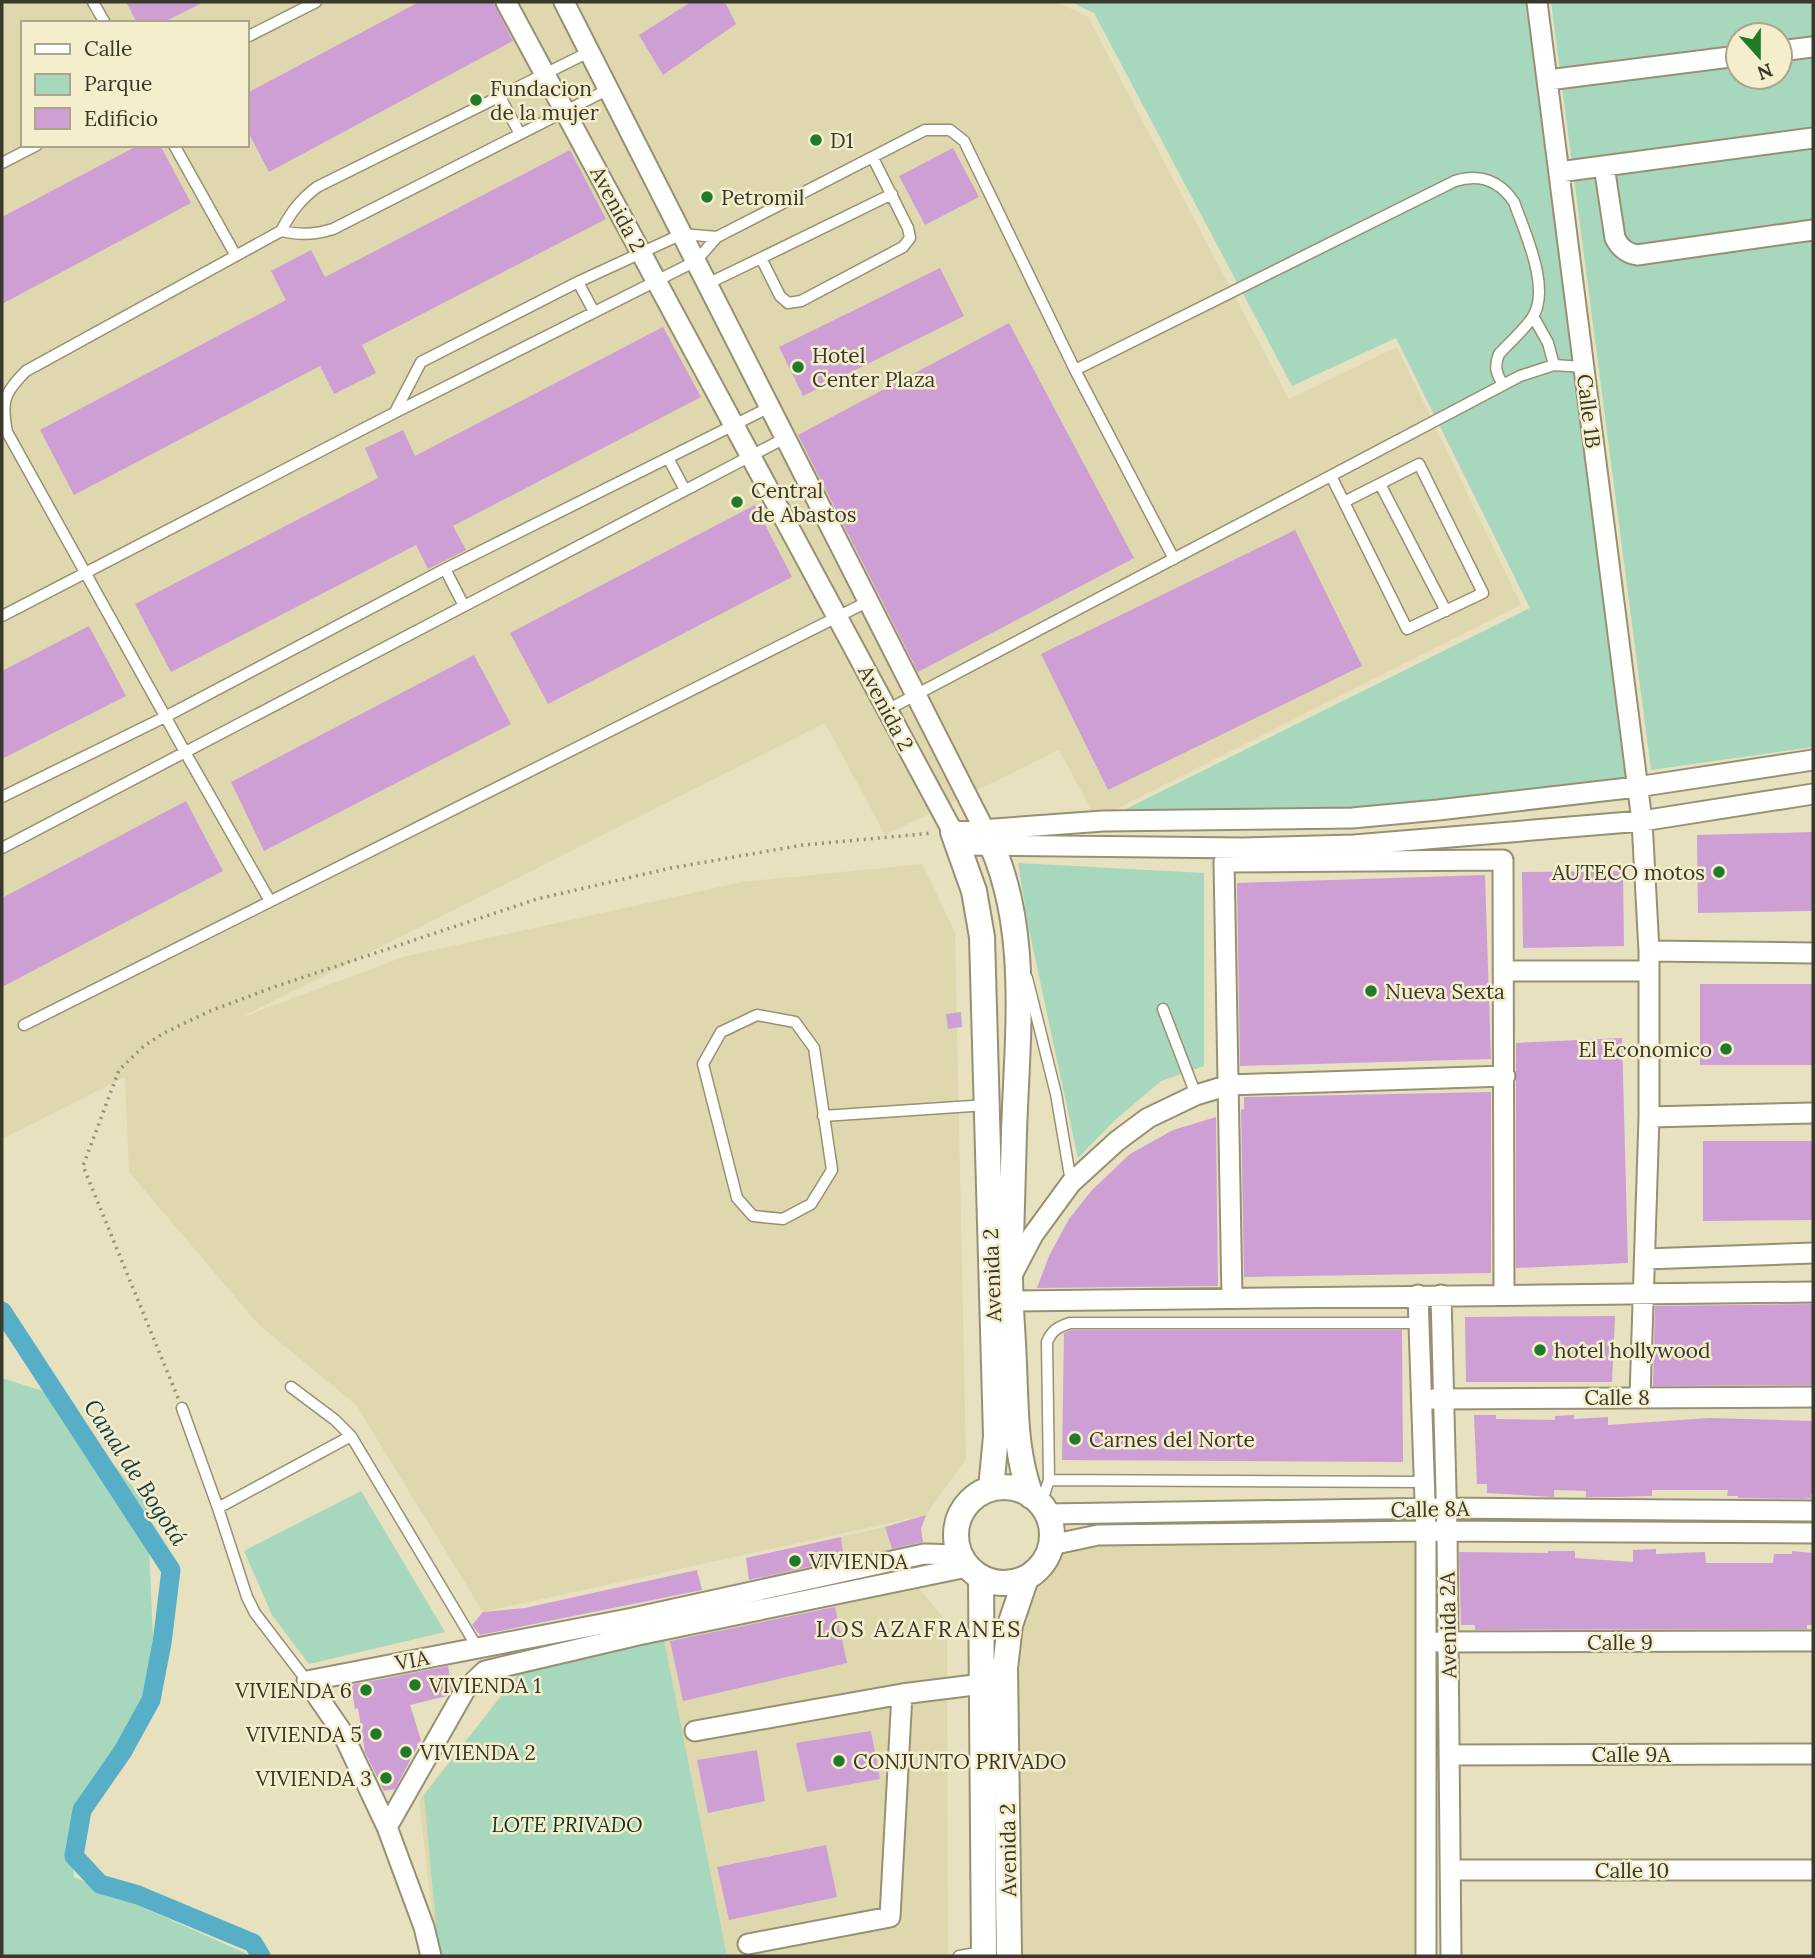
<svg xmlns="http://www.w3.org/2000/svg" width="1815" height="1958" viewBox="0 0 1815 1958" font-family="Lora,serif">
	<rect width="100%" height="100%" fill="#e7e1c0"/>
	<path fill="#dfd8af" fill-rule="evenodd" d="M2,2H1057L1088,17L1289,399L1397,347L1521,605L1096,819L1059,750L885,835L825,723L240,1018L403,957L742,882L922,864L955,932L966,1459L926,1515L483,1612L356,1405L259,1325L129,1172L125,1077L2,1139ZM23,23H247V145H23Z
		M885,1527L893,1556L846,1566L841,1537Z
		M1422,1538L1419,1956H1016V1633L1035,1572L1062,1552L1099,1542Z
		M918,1587L947,1622L948,1956H437L419,1800L523,1668Z"/>
	<path fill="#a7d7bd" fill-rule="evenodd" d="M1071,2H1527L1627,781L1401,811L1118,813L1530,608L1396,338L1292,386L1094,13Z
		M1551,2H1813V747L1651,770ZM1738,35H1780V77H1738Z
		M1018,863L1204,873V1066L1161,1081L1114,1121L1078,1158L1028,925Z
		M2,1378L52,1394L147,1503L155,1682L70,1828L74,1877L245,1953L247,1956H2Z
		M361,1491L445,1632L309,1664L272,1615L244,1551Z
		M664,1640L727,1956H439L424,1795L523,1668Z"/>
	<g fill="none" stroke-linecap="round" stroke-linejoin="round">
		<path stroke="#56afc7" stroke-width="19" d="M2,1311L171,1570L162,1643L151,1700L123,1751L82,1810L74,1856L100,1884L138,1895L253,1943L261,1956"/>
	</g>
	<path fill="#cd9fd5" d="M126,2H204L162,23H137Z
		M419,2H493L513,41L269,172L247,130V93Z
		M691,2H725L736,24L663,75L639,35Z
		M139,145H160L191,203L2,304V217Z
		M953,148L979,197L925,225L899,176Z
		M570,150L606,219L362,345L376,373L334,394L320,366L74,495L40,430L286,300L271,271L311,250L325,277Z
		M940,268L964,316L803,396L779,347Z
		M1009,323L1134,558L918,672L798,435Z
		M663,327L701,397L453,526L466,550L428,569L416,545L171,672L135,604L378,478L365,448L403,430L415,456Z
		M755,505L792,577L548,704L510,633Z
		M1295,530L1362,666L1108,790L1041,654Z
		M89,626L126,696L2,759V671Z
		M474,655L511,724L264,851L231,782Z
		M186,801L223,871L2,987V898Z
		M1813,832V911L1698,913L1697,835Z
		M1623,871L1624,946L1523,948L1522,872Z
		M1485,875L1491,1059L1240,1066L1237,883Z
		M1700,984H1813V1065H1700Z
		M961,1012L962,1027L948,1029L946,1014Z
		M1622,1038L1628,1263L1516,1268V1043Z
		M1491,1092V1273L1244,1277L1241,1110L1244,1109V1097Z
		M1216,1117L1218,1286L1037,1288L1049,1256L1069,1219L1092,1190L1130,1154L1173,1130Z
		M1703,1141H1813V1220L1703,1221Z
		M1813,1304V1385L1653,1386L1655,1306Z
		M1615,1316L1612,1382H1466L1465,1317Z
		M1071,1330H1402L1403,1462L1062,1460L1064,1333Z
		M1474,1415H1496V1419L1555,1420V1416L1574,1415V1419L1608,1417V1425L1709,1418L1813,1421V1494H1811V1498L1805,1499L1738,1498V1496H1727L1728,1490H1652V1496L1619,1497H1586V1491L1554,1490V1497L1487,1493V1484H1477Z
		M926,1515L921,1529L923,1542L892,1549L885,1527Z
		M841,1537L844,1559L749,1580L746,1558Z
		M1656,1549V1554L1705,1552L1706,1563H1773L1774,1554H1792V1551L1813,1553V1625H1807V1629L1475,1630V1625H1461L1459,1552L1548,1553V1551H1575V1558L1633,1562V1550Z
		M697,1570L702,1590L480,1635L472,1625L483,1612L525,1608Z
		M835,1607L847,1663L683,1701L670,1641Z
		M448,1666L452,1688L447,1696L410,1705L421,1740L395,1789L384,1791L365,1752L358,1708L355,1709L351,1685Z
		M871,1731L880,1779L807,1792L796,1743Z
		M757,1750L765,1801L708,1813L697,1760Z
		M826,1845L837,1897L729,1920L717,1867Z"/>
	<g fill="none" stroke-linecap="round" stroke-linejoin="round">
		<g stroke="#979172" stroke-width="13">
			<path id="service" d="M93,2L105,23
				M247,37L316,2
				M500,97L520,134
				M174,145L236,256
				M2,163L37,145
				M281,231C301,235 314,235 333,229L609,89
				M761,258L892,194
				M578,282L594,312
				M707,284L761,258L780,296L788,303L801,301L903,247L910,238L908,228L873,158
				M1533,316L1548,343L1554,365
				M1075,370L1455,181C1480,173 1500,181 1514,202C1524,231 1552,289 1532,318C1523,331 1510,342 1499,354C1494,366 1496,374 1503,384
				M395,412L421,362L578,282L682,234L717,237
				M668,458L685,490
				M1331,476L1407,629L1483,593L1419,464L1344,502
				M1380,484L1446,611
				M445,569L464,606
				M2,616L394,413L696,261L717,237L925,130H950L964,141L1075,370L1174,559
				M887,710L1520,376L1554,365L1583,367
				M2,797L165,717L445,569L770,407
				M2,848L785,438
				M270,901L185,752L7,432C1,401 4,393 26,371L281,231C291,212 300,200 317,187L589,52
				M1027,978L1056,1094L1071,1182
				M1163,1009L1196,1095
				M757,1015L795,1022L814,1048L832,1170L811,1204L783,1219L753,1216L737,1198L703,1064L721,1032Z
				M24,1025L869,601
				M823,1116L987,1105
				M1419,1323H1070C1058,1327 1052,1330 1047,1342L1049,1480L1423,1482
				M291,1387L335,1420L351,1436L477,1647
				M182,1408L218,1508L247,1597L255,1613L307,1681
				M1041,1504L1049,1480
				M218,1508L351,1436
				M959,1956L983,1952"/>
		</g>
		<g stroke="#979172" stroke-width="23">
			<path id="minor" d="M506,2L953,832L1103,821L1352,818L1438,810L1637,787L1813,760
				M564,2L985,831
				M1537,2L1642,821L1649,951V1117L1640,1397
				M1780,51L1812,47
				M1548,80L1738,56
				M1604,166L1615,238C1620,248 1626,253 1637,255L1813,230
				M1559,172L1813,138
				M959,845L1243,848L1354,845L1642,821L1813,794
				M1649,951L1813,953
				M1504,971H1649
				M1649,1117L1813,1113
				M1645,1259L1813,1253
				M1011,1277L1033,1235L1071,1183L1117,1141L1148,1118L1196,1095L1229,1085L1505,1076
				M1418,1295L1426,1531V1956
				M1441,1295L1447,1531L1451,1956
				M1232,1298L1224,862L1503,860L1504,1294
				M1012,1301L1813,1292
				M1433,1399L1813,1397
				M1047,1514L1446,1508L1813,1511
				M1051,1545L1098,1535L1426,1531L1813,1533
				M633,1618L924,1554L960,1555
				M1438,1642L1813,1641
				M695,1731L902,1694L982,1684
				M1449,1755L1813,1754
				M387,1827L465,1690L485,1671L638,1635L967,1567
				M1451,1870H1813
				M748,1944L890,1917L902,1694
				M431,1956L424,1927L387,1827L342,1732L307,1681L633,1618L638,1635"/>
		</g>
		<g stroke="#979172" stroke-width="28">
			<path id="tertiary" d="M985,831C1032,921 1017,1034 1014,1133C1013,1180 1011,1228 1010,1275C1010,1305 1013,1335 1014,1365C1016,1411 1015,1453 1031,1496
				M953,832L974,891L982,937L996,1436L991,1489
				M956 1535a48 48 0 1 1 96 0a48 48 0 1 1-96 0Z
				M981,1578L984,1956
				M1009,1956L1005,1668L1010,1625L1026,1578"/>
		</g>
		<path stroke="#949078" stroke-width="3.5" stroke-dasharray="2 5" stroke-linecap="butt" d="M178,1398L83,1166L119,1070L144,1046L162,1034L210,1011L274,987L537,899L671,868L803,845L933,833"/>
		<use href="#service" stroke="#fff" stroke-width="10"/>
		<use href="#minor" stroke="#fff" stroke-width="19"/>
		<use href="#tertiary" stroke="#fff" stroke-width="24"/>
	</g>
	<g fill="#207a28" stroke="#f4eecd" stroke-width="2.5">
		<circle cx="476" cy="100" r="7"/>
		<circle cx="816" cy="140" r="7"/>
		<circle cx="707" cy="197" r="7"/>
		<circle cx="798" cy="367" r="7"/>
		<circle cx="737" cy="502" r="7"/>
		<circle cx="1719" cy="872" r="7"/>
		<circle cx="1371" cy="991" r="7"/>
		<circle cx="1726" cy="1049" r="7"/>
		<circle cx="1540" cy="1350" r="7"/>
		<circle cx="1075" cy="1439" r="7"/>
		<circle cx="795" cy="1561" r="7"/>
		<circle cx="415" cy="1685" r="7"/>
		<circle cx="366" cy="1690" r="7"/>
		<circle cx="376" cy="1734" r="7"/>
		<circle cx="406" cy="1752" r="7"/>
		<circle cx="839" cy="1761" r="7"/>
		<circle cx="386" cy="1778" r="7"/>
	</g>
	<g text-anchor="middle" dominant-baseline="central" stroke-width="5" stroke-linejoin="round" paint-order="stroke">
		<g font-size="21" fill="#3a382b" stroke="#f4eecd" text-anchor="start">
			<text x="490" y="88">Fundacion<tspan x="490" dy="24">de la mujer</tspan></text>
			<text x="830" y="140">D1</text>
			<text x="721" y="197">Petromil</text>
			<text x="812" y="355">Hotel<tspan x="812" dy="24">Center Plaza</tspan></text>
			<text x="751" y="490">Central<tspan x="751" dy="24">de Abastos</tspan></text>
			<text x="1705" y="872" text-anchor="end">AUTECO motos</text>
			<text x="1385" y="991">Nueva Sexta</text>
			<text x="1712" y="1049" text-anchor="end">El Economico</text>
			<text x="1554" y="1350">hotel hollywood</text>
			<text x="1089" y="1439">Carnes del Norte</text>
			<text x="809" y="1561">VIVIENDA</text>
			<text x="429" y="1685">VIVIENDA 1</text>
			<text x="352" y="1690" text-anchor="end">VIVIENDA 6</text>
			<text x="362" y="1734" text-anchor="end">VIVIENDA 5</text>
			<text x="420" y="1752">VIVIENDA 2</text>
			<text x="853" y="1761">CONJUNTO PRIVADO</text>
			<text x="372" y="1778" text-anchor="end">VIVIENDA 3</text>
		</g>
		<g font-size="21" fill="#3a382b" stroke="#f4eecd">
			<text transform="translate(618 209) rotate(62)">Avenida 2</text>
			<text transform="translate(1589 411) rotate(83)">Calle 1B</text>
			<text transform="translate(886 708) rotate(62)">Avenida 2</text>
			<text transform="translate(992 1275) rotate(-92)">Avenida 2</text>
			<text x="1617" y="1397">Calle 8</text>
			<text transform="translate(1430 1509) rotate(-1)">Calle 8A</text>
			<text transform="translate(1448 1625) rotate(-91)">Avenida 2A</text>
			<text x="1620" y="1642">Calle 9</text>
			<text transform="translate(412 1660) rotate(-11)">VIA</text>
			<text x="1631" y="1754">Calle 9A</text>
			<text transform="translate(1008 1850) rotate(-91)">Avenida 2</text>
			<text x="1632" y="1870">Calle 10</text>
		</g>
		<g font-size="21" font-style="italic" fill="#113323" stroke="#f4eecd">
			<text x="567" y="1824">LOTE PRIVADO</text>
		</g>
		<g font-size="23" font-style="italic" fill="#103a45" stroke="#f4eecd">
			<text transform="translate(136 1472) rotate(57)">Canal de Bogotá</text>
		</g>
		<g font-size="23" letter-spacing="2" fill="#3a382b" stroke="#f4eecd">
			<text x="919" y="1628">LOS AZAFRANES</text>
		</g>
	</g>
	<rect width="1815" height="1958" fill="none" stroke="#3a382b" stroke-width="7"/>
	<rect x="21" y="21" width="228" height="126" fill="#f4eecd" stroke="#aaa58c" stroke-width="2"/>
	<rect x="35" y="44" width="35" height="10" fill="#ffffff" stroke="#aaa58c" stroke-width="2"/>
	<text x="84" y="56" font-size="21" fill="#3a382b">Calle</text>
	<rect x="35" y="74" width="35" height="21" fill="#a7d7bd" stroke="#aaa58c" stroke-width="2"/>
	<text x="84" y="91" font-size="21" fill="#3a382b">Parque</text>
	<rect x="35" y="108" width="35" height="21" fill="#cd9fd5" stroke="#aaa58c" stroke-width="2"/>
	<text x="84" y="126" font-size="21" fill="#3a382b">Edificio</text>
	<g transform="translate(1759 56) rotate(159)"><circle r="33" fill="#f4eecd" stroke="#aaa58c" stroke-width="2"/>
	<path d="M0-5L12 26L0 18L-12 26Z" fill="#207a28"/>
	<text y="-10" font-size="19" font-weight="bold" text-anchor="middle" fill="#3a382b">N</text>
	</g>
</svg>
